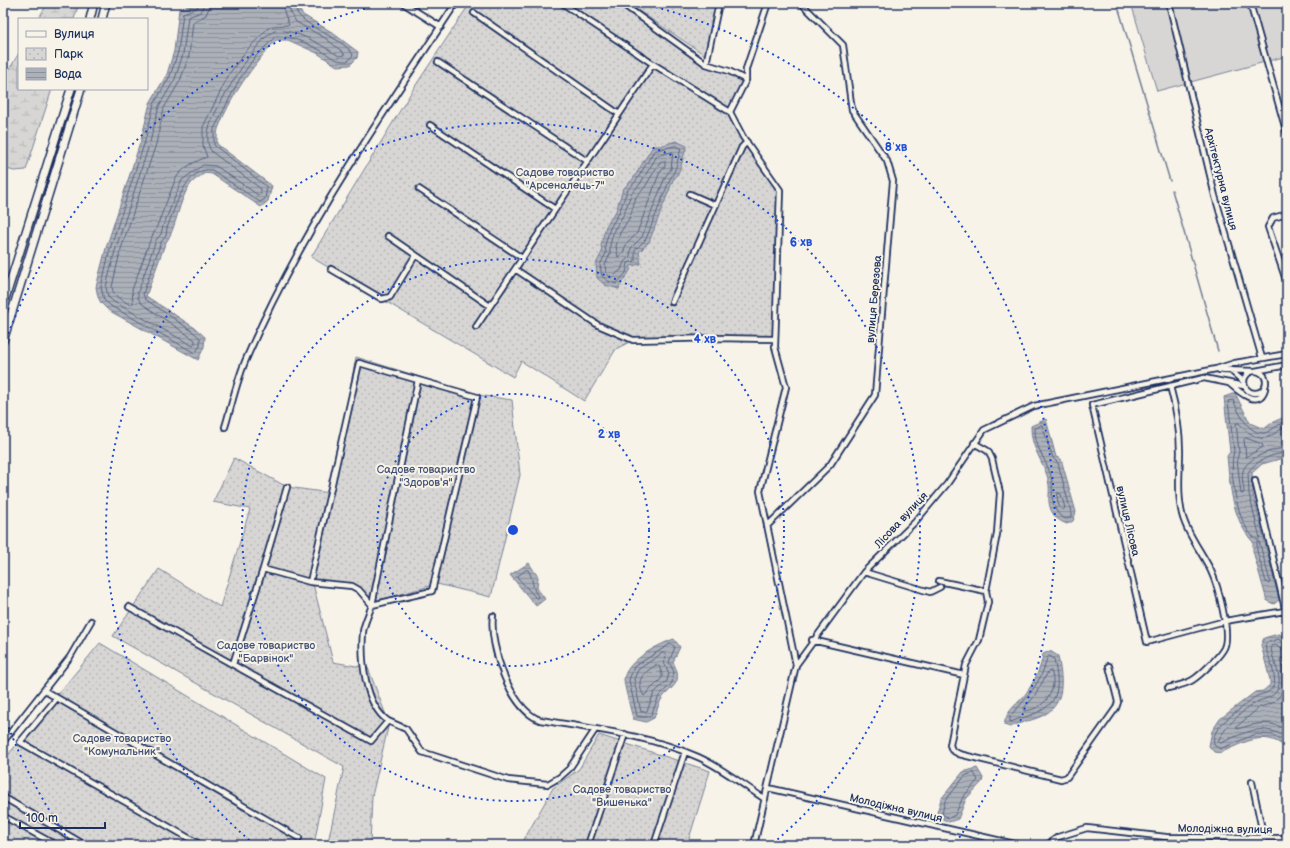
<svg xmlns="http://www.w3.org/2000/svg" width="1290" height="848" viewBox="0 0 1290 848" font-family="'Balsamiq Sans',sans-serif">
	<defs>
		<pattern id="wetland-marsh" width="20" height="14" patternUnits="userSpaceOnUse"><rect width="20" height="14" fill="#d7d6d4"/><path d="M1 5h8M5 5V1M11 12h8M15 12V8" fill="none" stroke="#b8b8b8"/></pattern>
		<pattern id="park-dots" width="8" height="8" patternUnits="userSpaceOnUse"><rect width="8" height="8" fill="#d7d6d4"/><path d="M2 2h.1M6 6h.1" fill="none" stroke="#b8b8b8" stroke-width="1.8" stroke-linecap="round"/></pattern>
		<pattern id="water-rules" width="6" height="5" patternUnits="userSpaceOnUse"><rect width="6" height="5" fill="#acb0b9"/><path d="M0 2.5h6" fill="none" stroke="#8b909a"/></pattern>
	</defs>
	<rect width="100%" height="100%" fill="#f7f3e8"/>
	<filter id="ink" filterUnits="userSpaceOnUse"><feTurbulence type="fractalNoise" baseFrequency=".025" numOctaves="2"/><feDisplacementMap in="SourceGraphic" scale="8" xChannelSelector="R" yChannelSelector="G"/><feConvolveMatrix kernelMatrix="1 2 1 2 8 2 1 2 1" color-interpolation-filters="sRGB"/></filter>
	<g filter="url(#ink)">
		<path fill="#d7d6d4" stroke="#798299" d="M1131,3H1287V56L1157,91Z"/>
		<path fill="url(#wetland-marsh)" stroke="#798299" d="M48,3H79L74,19H38Z
			M19,53V89H52L26,170L14,171L3,168V80Z"/>
		<path fill="url(#park-dots)" stroke="#798299" d="M470,3H619L706,64L746,80L731,112L780,190L775,339L633,340L616,349L584,401L521,361L513,377L311,257L412,91Z
			M627,3H720L708,57Z
			M356,357L478,395L512,400L520,475L491,597L437,584L369,603L354,584L312,580L333,662L368,668L389,723L372,796L370,845H340L328,842L344,767L113,636L159,569L220,607L250,509L213,502L234,458L287,487L330,493Z
			M100,643L326,779L314,845H3V761Z
			M599,735L710,771L687,845H521L553,788L579,769Z"/>
		<path fill="url(#water-rules)" stroke="#727c95" d="M199,3H299L298,8L303,15L330,31L358,52L357,58L350,65L337,66L317,53L288,40H276C253,65 230,97 218,129C217,133 217,140 217,144L272,186L268,201L261,207L212,174L205,173C201,176 193,180 190,185C178,201 177,228 165,244L146,296L195,328L205,337L204,347L198,360L108,310L101,303L98,297L96,287L106,248L141,140L150,103L167,74L174,51L179,9Z
			M676,141L687,146C682,158 682,171 673,180L649,242L639,252L641,264L631,266C629,278 621,278 619,289L605,285L597,278L596,264L602,252L601,245L606,226L616,211L623,189L633,179L653,146H660Z
			M1235,393L1250,423L1264,429L1273,422L1287,416V457L1262,464L1252,473L1253,494L1279,600L1274,604L1267,601L1253,551V542C1232,519 1230,486 1227,456L1230,452L1224,397Z
			M1046,419L1056,457L1061,459L1076,512L1073,521L1067,524C1059,521 1055,518 1051,510C1047,500 1050,495 1049,485C1047,464 1030,451 1031,426Z
			M529,563L538,577L537,588L545,599L536,606L510,575Z
			M1278,634L1284,636L1287,649V749C1266,728 1243,743 1220,753L1214,752L1209,746L1212,731L1220,719L1255,692L1263,691L1270,685V680L1261,645L1264,638Z
			M674,639L680,647L673,662C683,682 675,684 663,697C659,702 657,711 654,718L646,722L633,719C631,710 624,686 624,679C626,661 659,644 674,639Z
			M1050,651L1058,656C1062,677 1067,704 1042,716C1032,721 1020,722 1010,727L1004,725C1007,708 1018,705 1027,692C1035,680 1041,668 1043,654Z
			M977,768L983,778L982,782L966,799L958,819L949,822L936,816L941,799L963,772Z"/>
		<g fill="none" stroke-linecap="round" stroke-linejoin="round">
			<path stroke="#556382" stroke-width="1" d="M199,3L197,8L183,13L178,52L170,76L154,104L145,141L110,249L101,287L104,300L111,306L195,353L200,346V338L192,331L145,299L143,294L161,242L166,236L167,228C175,208 186,166 212,170L260,202L265,199L267,187L214,145V129L239,80L254,58L276,36C291,36 306,43 320,50C331,56 335,62 348,61L353,55C344,36 291,25 295,3
				M204,3L201,12L188,17L183,54L175,79L159,106L150,142L115,251L106,287L108,297L114,302L193,346L195,344V340L141,303L138,298V292L156,240L161,234L163,226L182,180L203,165L216,166L258,195L261,194V189L212,152C207,146 207,135 209,128C213,111 258,35 275,31C295,28 323,46 339,56L344,55V53L325,38L296,22L290,11V3
				M211,3L206,15L193,22L189,56L180,81L164,108L156,144L120,252L112,287C113,297 122,300 131,305L133,303L132,290L151,238L155,231L176,178C183,167 196,161 207,157L203,146V127L229,74L246,51L267,29L273,26L289,25L284,12V3
				M676,146L681,149C677,161 677,169 670,179L646,239L635,250V261L628,263L626,273L616,284L608,281L602,276L600,265L606,253L605,245L610,228L619,213L627,191L636,181L654,151Z
				M673,152L671,169L665,177L642,237L631,248L630,256L624,262L621,270L611,278L606,273L605,265L610,254V245L614,230L624,214L631,194L640,184L657,156Z
				M665,161V166L659,174L637,233L626,245L623,253L618,257L616,246L620,233L630,217L636,197L645,187L660,162Z
				M1287,420C1283,422 1267,433 1265,433C1248,435 1238,411 1233,400L1228,401L1234,451C1229,471 1236,511 1247,529C1249,533 1254,537 1257,540L1260,538L1249,494L1248,472C1256,461 1273,453 1287,453
				M1042,425L1053,458L1058,463L1071,512V517L1067,519C1061,518 1059,515 1056,510C1049,498 1055,485 1050,473C1045,458 1034,446 1035,429Z
				M1287,426C1280,429 1275,434 1268,437C1258,442 1244,430 1239,423H1236L1239,452L1237,459L1241,494L1244,493C1244,487 1241,477 1243,471C1247,457 1275,448 1287,448
				M1246,438L1262,444L1263,447L1246,457L1244,440Z
				M1058,493L1061,494L1065,508L1063,510C1058,508 1056,498 1058,493Z
				M1259,541L1270,581L1269,584L1266,582L1257,551V543Z
				M526,570H528C534,579 531,588 538,596L537,599L517,577Z
				M671,644L675,647L669,662L674,672L672,683L659,696L651,715L645,717L637,716L629,680L634,667Z
				M1287,646L1283,645L1279,639L1267,642L1265,646C1268,655 1277,677 1274,685C1270,694 1263,693 1257,696C1252,698 1248,703 1244,706C1233,715 1210,728 1214,745L1220,749L1256,734L1273,735L1287,743
				M1287,651L1281,650L1276,645L1271,646C1271,659 1281,672 1279,685C1276,697 1267,698 1259,701C1248,705 1221,730 1218,742L1221,743C1246,732 1262,722 1287,738
				M663,653L666,655L664,663L669,673L667,681L654,693L647,711L641,712L634,679L638,670Z
				M1050,656L1054,659C1061,691 1059,707 1025,717C1020,718 1014,721 1010,722V716C1026,699 1042,682 1047,658Z
				M1287,657L1280,659L1285,680L1282,693L1273,703L1260,707L1236,727L1238,729C1256,723 1270,720 1287,730
				M656,665L659,666L662,674V678L644,696C635,680 642,674 656,665Z
				M1051,671C1059,690 1044,710 1024,711V708L1034,697L1048,672Z
				M974,773L978,780L963,797L955,815L949,818L942,814L945,801L965,776Z"/>
			<path stroke="#727c95" stroke-width="1.5" d="M1117,3L1170,181
				M1172,190L1218,351"/>
			<g stroke="#1b2f5e" stroke-width="8">
				<path id="street" d="M403,3L441,27
					M562,3L653,64L730,112L743,137L780,190L775,347L786,387L760,491L796,665
					M621,3L706,64L729,71L746,80L730,112
					M1169,3L1215,196L1262,358
					M1250,3L1287,134
					M474,13L619,114
					M438,62L587,161
					M706,64L719,3
					M746,80V69L768,3
					M430,125L555,209
					M419,189L522,258
					M690,194L715,205
					M1287,214L1273,218L1268,227L1287,283
					M388,236L490,306
					M331,269L382,299L390,297L415,256
					M515,269L598,325L633,340L717,338L775,339
					M672,302L742,147L747,142
					M476,327L653,64
					M1219,370L1255,371L1287,365
					M1230,370L1244,382
					M1244 382a11 11 0 1 1 22 0a11 11 0 1 1-22 0Z
					M1229,383C1238,391 1259,410 1265,389
					M1244,386L1204,378L1092,405L1147,642L1225,621L1285,611
					M225,427C232,404 237,379 247,357C301,231 381,117 456,3
					M1255,481L1287,617
					M767,526L830,465L875,395L893,181L887,161L852,110L843,45L801,3
					M263,569L287,487
					M864,572L930,592L940,587
					M939,581L986,591L997,534L1000,493L992,459L988,451L974,443
					M310,582L352,586L359,590L372,605L432,591L477,397L418,380L372,605C369,614 364,623 363,632C361,658 364,704 388,721
					M986,591L988,602L979,640L966,665L950,745L952,750L959,754L1061,779L1067,777L1116,708L1118,702L1109,666
					M129,607L371,741L388,721L406,729L422,752L508,780L548,784L560,777L569,769L595,730
					M493,616C489,646 510,709 540,720C593,729 648,735 698,757C721,767 743,785 765,799
					M812,640L964,675
					M233,664L263,569L310,582L359,363L418,380
					M1168,688C1191,683 1194,681 1211,664C1216,659 1221,654 1224,648C1231,633 1218,586 1211,571C1202,552 1184,530 1181,509C1177,489 1180,470 1180,451C1180,428 1176,408 1170,386
					M45,691L299,838
					M57,698L20,742L201,845
					M3,742L70,657L91,621
					M1252,782L1264,839
					M768,788L1019,845
					M3,797L85,845
					M3,816L56,845
					M588,845L625,734
					M654,845L685,752
					M754,845L796,665L864,572L915,522L947,484L984,430L1034,406L1216,369L1235,363L1287,354
					M1047,845L1058,837L1087,828L1166,837L1287,838"/>
			</g>
			<g stroke="#1b2f5e" stroke-width="10">
				<path id="primary" d="M90,19L94,3
					M102,19L106,3
					M3,305L71,89
					M3,341L81,89"/>
			</g>
			<use href="#street" stroke="#f7f3e8" stroke-width="4.5"/>
			<use href="#primary" stroke="#f7f3e8" stroke-width="7"/>
			<g stroke="#1b2f5e" stroke-width="3">
				<path id="rail" d="M3,8L6,3"/>
			</g>
			<use href="#rail" stroke="#f7f3e8" stroke-width="1.5" stroke-dasharray="4.5" stroke-linecap="butt"/>
		</g>
	</g>
	<g fill="none" stroke="#1d4ed8" stroke-width="2" stroke-dasharray="2 4">
		<circle cx="513" cy="530" r="136"/>
		<circle cx="513" cy="530" r="271"/>
		<path d="M254 844A407 407 0 1 1 772 844"/>
		<path d="M72 845A542 542 0 0 1 4 715M4 345A542 542 0 0 1 382 4M644 4A542 542 0 0 1 954 845"/>
	</g>
	<g text-anchor="middle" dominant-baseline="central" stroke-width="4" stroke-linejoin="round" paint-order="stroke">
		<g font-size="11" fill="#415076" stroke="#f7f3e8">
			<text x="565" y="172">Садове товариство<tspan x="565" dy="13">"Арсеналець-7"</tspan></text>
			<text x="426" y="469">Садове товариство<tspan x="426" dy="13">"Здоров'я"</tspan></text>
			<text x="266" y="645">Садове товариство<tspan x="266" dy="13">"Барвінок"</tspan></text>
			<text x="122" y="738">Садове товариство<tspan x="122" dy="13">"Комунальник"</tspan></text>
			<text x="622" y="789">Садове товариство<tspan x="622" dy="13">"Вишенька"</tspan></text>
		</g>
		<g font-size="11" fill="#1b2f5e" stroke="#f7f3e8">
			<text transform="translate(1221 179) rotate(76)">Архітектурна вулиця</text>
			<text transform="translate(874 299) rotate(-85)">вулиця Березова</text>
			<text transform="translate(901 520) rotate(-47)">Лісова вулиця</text>
			<text transform="translate(1128 521) rotate(77)">вулиця Лісова</text>
			<text transform="translate(896 808) rotate(13)">Молодіжна вулиця</text>
			<text transform="translate(1225 829) rotate(1)">Молодіжна вулиця</text>
		</g>
	</g>
	<circle cx="513" cy="530" r="6" fill="#1d4ed8" stroke="#f7f3e8" stroke-width="2"/>
	<g font-size="12" text-anchor="middle" font-weight="bold" fill="#1d4ed8" stroke="#f7f3e8" stroke-width="4" stroke-linejoin="round" paint-order="stroke">
		<text x="896" y="151">8 хв</text>
		<text x="801" y="246">6 хв</text>
		<text x="705" y="343">4 хв</text>
		<text x="609" y="438">2 хв</text>
	</g>
	<rect width="1290" height="848" fill="none" stroke="#f7f3e8" stroke-width="16"/>
	<rect x="8" y="8" width="1274" height="832" fill="none" stroke="#1b2f5e" stroke-width="1.5" filter="url(#ink)"/>
	<rect x="18" y="18" width="130" height="72" fill="#f7f3e8" stroke="#9fa5b1"/>
	<rect x="26" y="31" width="20" height="6" fill="#f7f3e8" stroke="#9fa5b1"/>
	<text x="54" y="38" font-size="12" fill="#1b2f5e">Вулиця</text>
	<rect x="26" y="48" width="20" height="12" fill="url(#park-dots)" stroke="#9fa5b1"/>
	<text x="54" y="58" font-size="12" fill="#1b2f5e">Парк</text>
	<rect x="26" y="68" width="20" height="12" fill="url(#water-rules)" stroke="#9fa5b1"/>
	<text x="54" y="78" font-size="12" fill="#1b2f5e">Вода</text>
	<path d="M20 822v6h85v-6" fill="none" stroke="#1b2f5e" stroke-width="2"/>
	<text x="26" y="822" font-size="12" fill="#1b2f5e" stroke="#f7f3e8" stroke-width="3" paint-order="stroke">100 m</text>
</svg>
